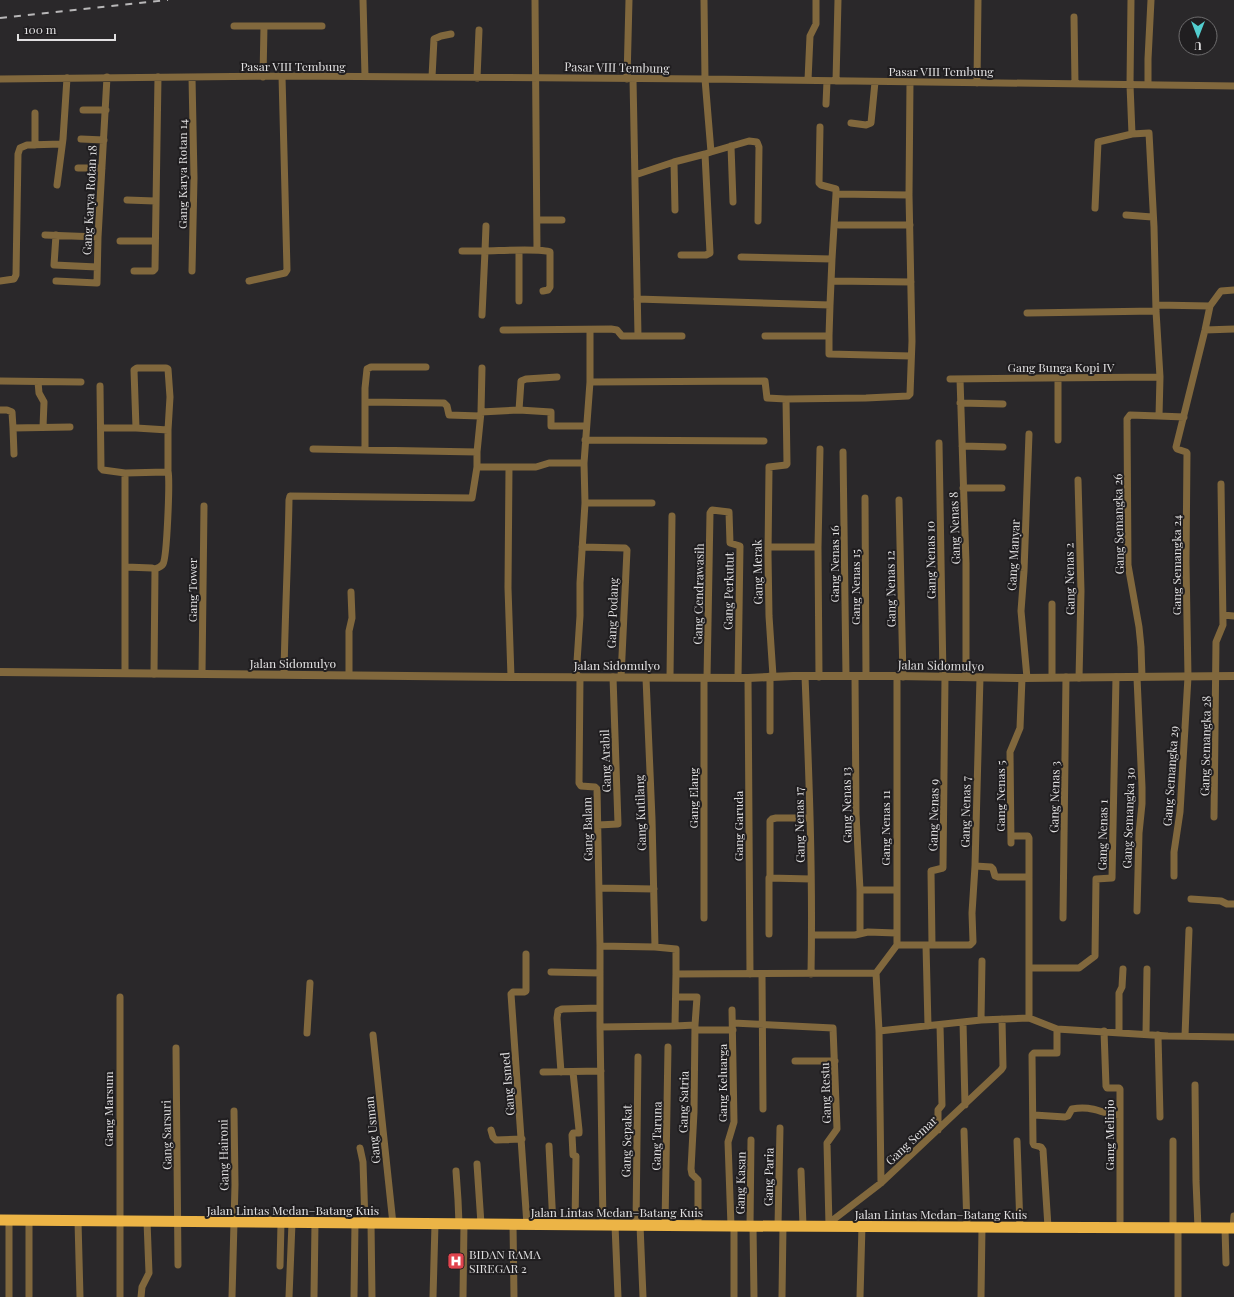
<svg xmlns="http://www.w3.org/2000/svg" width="1234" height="1297" viewBox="0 0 1234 1297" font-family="'Playfair Display',serif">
	<rect width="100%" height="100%" fill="#2a282a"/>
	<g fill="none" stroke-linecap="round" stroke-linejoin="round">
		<path stroke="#81683d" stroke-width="7" d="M363,0L365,76
			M535,0L537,250
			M1131,0L1130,85L1132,134
			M1074,17L1075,84
			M234,26H322
			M263,77L264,26
			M432,77L434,39L441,36L451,34
			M477,78L479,30
			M0,79L282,76L705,79L1234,86
			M627,79L629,0
			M633,79L638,336
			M808,80L810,36L816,24V0
			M836,81L838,0
			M977,83L978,0
			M1148,85V59L1151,0
			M826,104L827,81
			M83,110H106
			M851,123L866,125L871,123L875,82
			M820,127L819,183L821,185L836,189V194L832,259
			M81,139L104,140
			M35,145V113
			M731,146L733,202
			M711,152L749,141L757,142L759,147L758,221
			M674,162L675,210
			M78,168H102
			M635,175L674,162L705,154
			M57,185L63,139L67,78
			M836,194L909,195
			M127,200L155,201
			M1095,208L1098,142L1132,134L1149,133L1154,227L1156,311L1160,377L1159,416L1130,415L1127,419L1128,565L1139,627L1141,647L1142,677
			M1126,215L1152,217
			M537,220H562
			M839,225H910
			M486,226L485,251C497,251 542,248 550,252V287L548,290L543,291
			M45,235L98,237
			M56,235L54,265L97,267
			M120,241H155
			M462,251H485L482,315
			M681,255H706L710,253L705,154L711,152L705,79L704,0
			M134,271H153L155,269L158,77
			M192,271L194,178L192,77
			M0,281L14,279L16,275L18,154L20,148L27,145L61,144
			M56,281L97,283L98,237L107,77
			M249,281L285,273L287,270L282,76
			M832,281L911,282
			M637,299L830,305L832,259L741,257
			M519,301V251
			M1156,305L1210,306
			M1027,313L1156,311
			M503,330L611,329L617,330L622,336H682
			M1205,330L1234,329
			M765,336H829V354L911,356
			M829,336L830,305
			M1058,378V440
			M950,379L1160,377
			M960,379L966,563V677
			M0,381L81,382
			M38,382L39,393L44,402L43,427
			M590,382L765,381L767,398L786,399
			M100,386L101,468L103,470L125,473L166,472L168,470V430L136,428L134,370L137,368H166L168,369L170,397L168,430
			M365,402L444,403L447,406L449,415L480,416
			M960,403L1003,404
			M0,410H7L12,412L13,428L70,427
			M519,410L551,412V426H586
			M481,412L482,368
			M1159,416L1184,417
			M13,428L14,454
			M101,428H136
			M585,440L764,441
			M939,443L943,677
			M962,446L1003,447
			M313,449L477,452
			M365,449V388L367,369L371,367H426
			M843,452L846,676
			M477,467H536L549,463H584
			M509,467L508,588L511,677
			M125,473V673
			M1078,480L1081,591L1079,678
			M963,488H1002
			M865,498L866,676
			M899,500L903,677
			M585,503H652
			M582,547L625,548L627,550L621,677
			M768,547H818
			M126,567L152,568L155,569L154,674
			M155,569C158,568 161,567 163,564C167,557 170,481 168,471
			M1052,604V677
			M1223,615L1234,616
			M202,674L204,506
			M284,674C285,616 288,558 289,500L290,496L472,498L477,467V452L481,412L519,410L521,381L526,379L557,377
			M349,675V631L352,618L351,592
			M770,676V731
			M773,676L769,616L768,554L769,469V467L786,465L787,464L786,399L866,398L908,396L910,394L912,341L909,195L910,82
			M805,676C809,775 813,875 811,974
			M855,676L856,814L860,890V934
			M576,677L580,616V583L585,503L584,463L590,382V330
			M580,677L579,783L581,786L595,787L597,789L600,946
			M670,677L672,516
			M819,677L818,547L820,449
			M646,678L652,819L655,947
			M704,678V918
			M707,678L710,513L712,510L729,512L730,543L740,546L738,678
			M748,678L750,974
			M1027,678L1021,611L1024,571L1029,434
			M1137,678L1142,787V804L1139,833L1137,911
			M1214,817L1216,642L1223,625L1221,484
			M598,825L618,824L613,677
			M1011,836H1028L1029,838V1018
			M1011,843L1010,752L1020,728L1022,678
			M975,866L991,867L993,869L995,876L998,877H1029
			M1174,876V852L1180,812L1188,677L1186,562L1187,453L1186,452L1177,449L1176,447L1205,330L1210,306L1221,291L1234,290
			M770,878V821L772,819L776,818H810
			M599,888L654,889
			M860,890H896
			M1191,899L1221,901L1227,904H1234
			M1063,918L1066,677
			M769,934V878L811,879
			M812,935H855L868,932L896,933
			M897,945H970L973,942L972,913L975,866L980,677
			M926,945L928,1026
			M932,945L931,871L943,868L945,677
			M526,954V991L524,992H513L511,994L527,1225
			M1029,968H1079L1095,956L1096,879L1112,878L1116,677
			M551,972L600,973
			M876,973L897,945V676
			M762,974L763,1109
			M120,997V1297
			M676,997H697L695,1025L694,1112L691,1169L692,1174L698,1180V1225
			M981,1020L982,961
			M963,1022L965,1105
			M733,1023L833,1028L837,1129L827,1143L829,1226
			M675,1026L695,1025
			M600,1027L675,1026L676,974
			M695,1030H733
			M879,1031L881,1183
			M1104,1031L1106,1086L1107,1088H1119L1120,1089V1228
			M1119,1032V993L1122,987L1123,969
			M307,1033L310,983
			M1146,1034L1147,969
			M373,1035L393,1224
			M1158,1035L1160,1117
			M1185,1036L1189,930
			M176,1048L178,1265
			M795,1061H835
			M543,1072L601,1071
			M561,1072L557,1018L558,1011L562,1009L600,1008
			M573,1072L579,1130V1133H573L572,1135L573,1155L576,1156L575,1225
			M1195,1085L1196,1181L1198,1228
			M1034,1115L1065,1117L1068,1116L1072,1109C1093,1105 1101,1114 1120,1115
			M491,1130L493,1137L496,1140L522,1139
			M938,1130V1110L942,1105L940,1025
			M964,1131L967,1227
			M1017,1141L1020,1227
			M1173,1141V1228
			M549,1146L553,1225
			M360,1148L363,1162L365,1223
			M477,1164L481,1224
			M456,1171L458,1200L459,1224
			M801,1171L803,1226
			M9,1220V1297
			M29,1221V1296
			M78,1221L80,1297
			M371,1223L372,1297
			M829,1223L881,1183L1001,1070L1003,1067L1002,1019
			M513,1224L514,1297
			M603,1225L600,1027V946L655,947L676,949V974L876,973L879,1031L981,1020L1029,1018L1057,1029L1168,1036L1234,1037
			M615,1225L618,1297
			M636,1225L638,1057
			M640,1225L643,1297
			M665,1225L668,1047
			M731,1226L728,1142L734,1122L732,1010
			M734,1226V1297
			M750,1226L751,1140
			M753,1226L754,1297
			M778,1226L780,1128
			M1048,1227L1043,1150L1041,1147L1034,1145L1033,1143L1032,1055L1034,1053H1057V1029
			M1225,1228L1226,1263
			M1233,1228L1234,1216
			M280,1266L281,1223
			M141,1297L142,1287L149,1273L147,1221
			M232,1297L235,1185L234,1111
			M289,1297L292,1223
			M314,1297L315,1223
			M354,1297L355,1223
			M433,1297L435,1224
			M463,1297L464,1224
			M782,1297L783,1226
			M860,1297L862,1226
			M981,1297L982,1227
			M1178,1297V1228"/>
		<path stroke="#81683d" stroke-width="8" d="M0,672L511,677L748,678L793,676H897L1022,678L1234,676"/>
		<path stroke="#ecb446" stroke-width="11" d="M0,1220L731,1226L1234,1228"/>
		<path stroke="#b8b7b8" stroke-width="2" stroke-dasharray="7 7" stroke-linecap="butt" d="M0,18L168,0"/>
	</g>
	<defs>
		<g id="hospital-square" transform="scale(0.9)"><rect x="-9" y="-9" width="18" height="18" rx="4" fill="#e0444e" stroke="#201e20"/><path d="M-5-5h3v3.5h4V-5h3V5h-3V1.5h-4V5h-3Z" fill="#fff"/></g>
	</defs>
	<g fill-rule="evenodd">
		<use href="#hospital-square" x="456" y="1261"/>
	</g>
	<g text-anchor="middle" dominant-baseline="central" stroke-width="4" stroke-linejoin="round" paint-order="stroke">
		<g font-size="12" fill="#e1e0e1" stroke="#201e20">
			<text x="293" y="66">Pasar VIII Tembung</text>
			<text transform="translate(617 67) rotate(1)">Pasar VIII Tembung</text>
			<text x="941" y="71">Pasar VIII Tembung</text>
			<text transform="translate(182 174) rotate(-90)">Gang Karya Rotan 14</text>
			<text transform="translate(89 200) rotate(-87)">Gang Karya Rotan 18</text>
			<text x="1061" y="367">Gang Bunga Kopi IV</text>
			<text transform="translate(1118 524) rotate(-91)">Gang Semangka 26</text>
			<text transform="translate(954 528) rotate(-92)">Gang Nenas 8</text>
			<text transform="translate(1013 555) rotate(-87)">Gang Manyar</text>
			<text transform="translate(930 560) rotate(-91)">Gang Nenas 10</text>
			<text transform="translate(834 564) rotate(-90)">Gang Nenas 16</text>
			<text transform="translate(1176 565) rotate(-90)">Gang Semangka 24</text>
			<text transform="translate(757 572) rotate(-91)">Gang Merak</text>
			<text transform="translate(1069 579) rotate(-91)">Gang Nenas 2</text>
			<text transform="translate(855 587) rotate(-90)">Gang Nenas 15</text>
			<text transform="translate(890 589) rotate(-91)">Gang Nenas 12</text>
			<text transform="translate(192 590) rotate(-90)">Gang Tower</text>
			<text transform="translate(728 591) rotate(-89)">Gang Perkutut</text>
			<text transform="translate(698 594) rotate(-89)">Gang Cendrawasih</text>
			<text transform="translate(612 613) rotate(-88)">Gang Podang</text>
			<text x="293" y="663">Jalan Sidomulyo</text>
			<text x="617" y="665">Jalan Sidomulyo</text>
			<text transform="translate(941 665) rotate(1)">Jalan Sidomulyo</text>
			<text transform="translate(1205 746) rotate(-89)">Gang Semangka 28</text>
			<text transform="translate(605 761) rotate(-92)">Gang Arabil</text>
			<text transform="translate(1170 776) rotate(-86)">Gang Semangka 29</text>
			<text transform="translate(1000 796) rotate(-90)">Gang Nenas 5</text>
			<text transform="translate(1054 797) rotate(-89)">Gang Nenas 3</text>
			<text transform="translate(693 798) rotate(-90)">Gang Elang</text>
			<text transform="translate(846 805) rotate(-91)">Gang Nenas 13</text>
			<text transform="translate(965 812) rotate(-89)">Gang Nenas 7</text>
			<text transform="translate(640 813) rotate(-92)">Gang Kutilang</text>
			<text transform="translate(933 815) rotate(-89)">Gang Nenas 9</text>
			<text transform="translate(1128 818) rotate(-88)">Gang Semangka 30</text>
			<text transform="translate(799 825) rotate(-91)">Gang Nenas 17</text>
			<text transform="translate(738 826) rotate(-90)">Gang Garuda</text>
			<text transform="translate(885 828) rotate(-90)">Gang Nenas 11</text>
			<text transform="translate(587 829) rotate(-91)">Gang Balam</text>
			<text transform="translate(1102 835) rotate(-89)">Gang Nenas 1</text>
			<text transform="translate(722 1083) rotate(-90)">Gang Keluarga</text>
			<text transform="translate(507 1084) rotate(-95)">Gang Ismed</text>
			<text transform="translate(825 1093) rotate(-92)">Gang Restu</text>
			<text transform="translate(683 1102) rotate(-89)">Gang Satria</text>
			<text transform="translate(108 1109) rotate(-90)">Gang Marsum</text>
			<text transform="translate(372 1130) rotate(-96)">Gang Usman</text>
			<text transform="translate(166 1135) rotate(-91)">Gang Sarsuri</text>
			<text transform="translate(1109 1135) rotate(-90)">Gang Melinjo</text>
			<text transform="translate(656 1136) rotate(-89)">Gang Taruna</text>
			<text transform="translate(911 1140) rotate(-43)">Gang Semar</text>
			<text transform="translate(626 1141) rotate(-89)">Gang Sepakat</text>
			<text transform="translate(223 1155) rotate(-91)">Gang Haironi</text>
			<text transform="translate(768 1177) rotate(-89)">Gang Paria</text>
			<text transform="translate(740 1183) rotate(-89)">Gang Kasan</text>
			<text x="293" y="1210">Jalan Lintas Medan–Batang Kuis</text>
			<text x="617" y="1212">Jalan Lintas Medan–Batang Kuis</text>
			<text x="941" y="1214">Jalan Lintas Medan–Batang Kuis</text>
		</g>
		<g font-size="12" fill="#e1e0e1" stroke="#201e20" text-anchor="start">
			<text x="469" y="1254">BIDAN RAMA<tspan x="469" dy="14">SIREGAR 2</tspan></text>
		</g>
	</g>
	<g transform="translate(1198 36) rotate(180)"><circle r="19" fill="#201e20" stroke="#6d6c6d"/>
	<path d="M0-3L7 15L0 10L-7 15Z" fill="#52cdce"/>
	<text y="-6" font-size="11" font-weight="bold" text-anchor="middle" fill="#e1e0e1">U</text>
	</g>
	<path d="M18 34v6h97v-6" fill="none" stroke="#e1e0e1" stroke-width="2"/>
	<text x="24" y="34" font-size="12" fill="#e1e0e1" stroke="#201e20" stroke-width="3" paint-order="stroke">100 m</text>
</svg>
